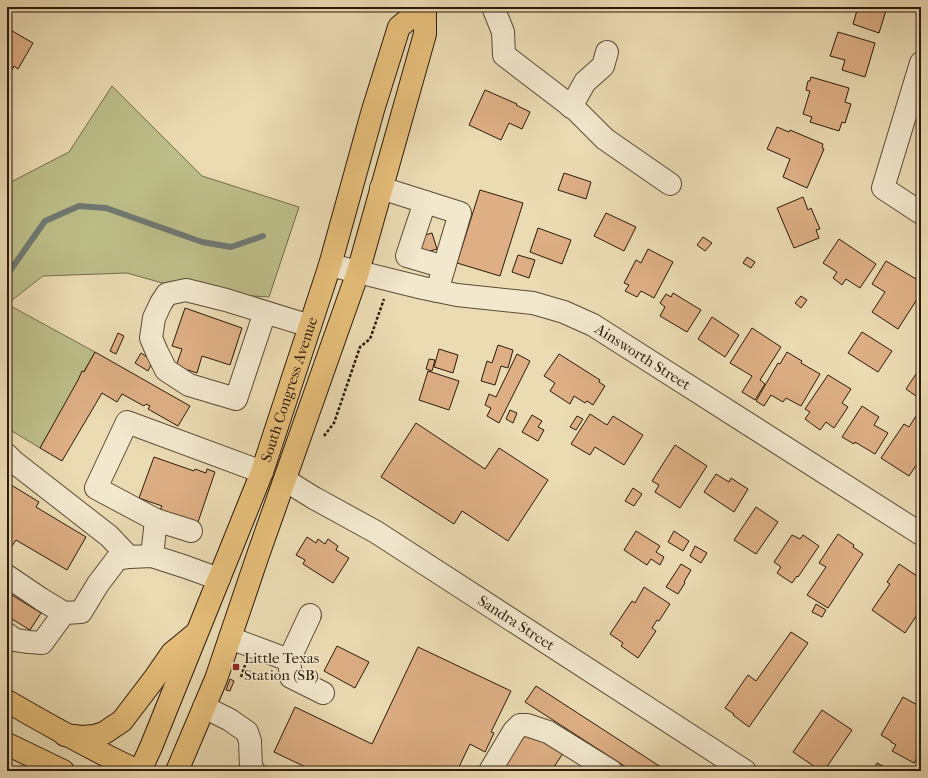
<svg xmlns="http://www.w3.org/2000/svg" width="928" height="778" viewBox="0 0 928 778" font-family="'IM FELL French Canon',serif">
	<rect width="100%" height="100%" fill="#ebdbb3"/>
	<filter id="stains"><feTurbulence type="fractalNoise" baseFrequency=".005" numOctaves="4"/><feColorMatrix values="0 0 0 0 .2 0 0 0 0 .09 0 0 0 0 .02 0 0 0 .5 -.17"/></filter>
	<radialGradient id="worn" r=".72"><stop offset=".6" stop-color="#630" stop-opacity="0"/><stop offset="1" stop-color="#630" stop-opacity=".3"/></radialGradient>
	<path fill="#bdbe89" stroke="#746c4a" d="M112,86L202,176L299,207L269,297L194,292L127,273L43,276L7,304L95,352L40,448L7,428V184L69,152Z"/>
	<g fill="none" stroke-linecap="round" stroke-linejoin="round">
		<path stroke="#6f7972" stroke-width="6" d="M7,275L45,221L79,206L106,208L202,242L231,247L263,236"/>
	</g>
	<path fill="#deaf84" stroke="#2b190a" d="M858,7H887L879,33L853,24Z
		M7,28L33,43L18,69L14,66L7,78Z
		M838,32L875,43L865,77L842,70L845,60L830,56Z
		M811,77L849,88L845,102L851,104L845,123L842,122L839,131L810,122L812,117L803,114L810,91L806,90L808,81H810Z
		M485,90L517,104L516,105L530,112L522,129L509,123L501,140L469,125Z
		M777,127L789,132L790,130L823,144L822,148L824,149L807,188L783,177L790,159L767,149Z
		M564,173L591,182L586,199L558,190Z
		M480,190L523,203L500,276L457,263Z
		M803,197L808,210L811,208L820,229L816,230L819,238L794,248L777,208Z
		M606,213L636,227L624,251L594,236Z
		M538,228L571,240L562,264L530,252Z
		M432,233L437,249L420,254L415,238Z
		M703,237L712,243L705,251L697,245Z
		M839,239L876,264L860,288L846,279L842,285L833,278L837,272L823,263Z
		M648,249L673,262L654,298L641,291L637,297L625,291L629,285L624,283L636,260L641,263Z
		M518,255L535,260L529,278L512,272Z
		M747,257L755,262L751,268L743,263Z
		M886,261L921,282V293L898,329L872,312L885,292L872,284Z
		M673,293L701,310L687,332L660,316L665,307L660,303L666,294L671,297Z
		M801,296L807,300L801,308L795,303Z
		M185,308L242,328L230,365L202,356L197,373L176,366L182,349L172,346Z
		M712,317L739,335L725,357L698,339Z
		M752,328L781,347L760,380L765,384L755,400L742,392L752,376L730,363Z
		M862,332L892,351L878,372L848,353Z
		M118,333L124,336L116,354L110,351Z
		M498,345L513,350L508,368L501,366L495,385L481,381L487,361L492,363Z
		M439,349L458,355L453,373L434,367Z
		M95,352L190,406L178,426L148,409L150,406L146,404L144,406L122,394L117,402L102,393L62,461L40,448L78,380L82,371L84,372Z
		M787,352L802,361L801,363L820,374L801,406L786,398L783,402L771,395L764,406L756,401L778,363L780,364Z
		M141,353L153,361L148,371L135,363Z
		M517,354L530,361L499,423L487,416L491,408L485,405L489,394L496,397Z
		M559,354L600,380L599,382L605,386L593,405L587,401L585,403L574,396L570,404L550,391L555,383L544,376Z
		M429,359L435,360L432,371L426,369Z
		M428,371L459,381L449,410L419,400Z
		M918,371L921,373V389L916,396L906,389Z
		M828,375L851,389L842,403L848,407L834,428L826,422L820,430L805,419L810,412L805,409Z
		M862,406L879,417L874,425L888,433L875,454L855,442L854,444L842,437Z
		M510,410L517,413L513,423L506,419Z
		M918,413L921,415V426L917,432L921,435V458L909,476L881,458L904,424L909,427Z
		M590,414L607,425L613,416L643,435L624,465L595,447L590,455L571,444Z
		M532,415L542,421L538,427L544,430L538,441L522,432Z
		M577,416L583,419L576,430L570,427Z
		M416,423L485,469L499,448L548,480L508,541L462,511L454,524L381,477Z
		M675,445L707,466L680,508L655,492L659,485L652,481Z
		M154,457L194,471L195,469L206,473L207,469L215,472L197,525L159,512L162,506L139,498Z
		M716,474L729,482L731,478L748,489L734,512L704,492Z
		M8,483L39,502L36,507L86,537L67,570L16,540L12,546L7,542V485Z
		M633,488L642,494L634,506L625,501Z
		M756,507L778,522L756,554L734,540Z
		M636,531L660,546L656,552L664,557L660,565L651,559L647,565L624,550Z
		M674,531L689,541L683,551L668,542Z
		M838,534L854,545L853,547L863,554L828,608L807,595L826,567L819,563Z
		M792,535L800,539L803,535L819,546L798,577L797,576L792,583L777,573L781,567L774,562Z
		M307,537L316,543L318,539L325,544L328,539L338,546L336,550L349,558L333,583L303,564L305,560L296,555Z
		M695,546L707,553L701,563L690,556Z
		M681,564L691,570L684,582L685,583L678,594L666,587Z
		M899,564L920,578L916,585L921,588V609L905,633L872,610L890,584L887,582Z
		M644,587L670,604L659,621L657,620L652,628L656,631L638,658L621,646L623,643L610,634L632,601L635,603Z
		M7,592L41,613L30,630L7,616Z
		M816,604L826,610L822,617L812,612Z
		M791,632L808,643L749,727L733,715L734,714L725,708L748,675L756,681Z
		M337,646L369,662L355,688L324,671Z
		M418,647L511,691L491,732L494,733L485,752L470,744L457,771H314L274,752L295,707L372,744Z
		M230,679L234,681L230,691L226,690Z
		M536,686L667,771H632L525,702Z
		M903,697L921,707V743L916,753L919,755L914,763L892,751L896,745L891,742V741L881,735Z
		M822,710L852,730L824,771H821L793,752Z
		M529,729L564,752L551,771H502Z
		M877,763L892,771H873Z
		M582,764L592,771H577Z"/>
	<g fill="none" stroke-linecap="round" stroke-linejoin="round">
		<g stroke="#5b4a34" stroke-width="24">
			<g id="minor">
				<path d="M493,7L503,32L504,55L576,110L605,139L670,184"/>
				<path d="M921,63L883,188L921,213"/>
				<path d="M571,107L585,82L603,66L607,52"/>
				<path d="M381,188L460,213L437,291"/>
				<path d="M425,202L407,256L444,267"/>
				<path id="s1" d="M330,265L423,288L457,295L533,303L564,312L593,325L921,534"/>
				<path d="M265,312L236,399L189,385L166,370L157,352L151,338L154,318L161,303L167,294L186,290L226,300L310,326"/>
				<path d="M7,455L14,462L109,536L129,557"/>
				<path id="s2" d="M285,480L314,498L376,532L745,771"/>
				<path d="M191,531L156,520L96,488L127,422L262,472"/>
				<path d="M152,556L156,520"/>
				<path d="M7,576L41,599L64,613L81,612L98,584L117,559L129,557L152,556L186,567L219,579"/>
				<path d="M7,634L15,640L29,642L42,643L64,613"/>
				<path d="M230,638L289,660L291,677L323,693"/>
				<path d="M289,660L310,615"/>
				<path d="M204,707L230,720L247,732L250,741L251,768L254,771"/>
				<path d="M490,771L514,731L520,725H527L548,732L611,771"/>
			</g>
		</g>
		<g stroke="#2b190a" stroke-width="24">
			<g id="major">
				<path d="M7,701C50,726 93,750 138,771"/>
				<path d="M65,735L82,737L95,736L104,733L122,721L154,679L172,653L194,635"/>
				<path d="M7,744L63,771"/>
				<path id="s3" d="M140,771L151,747L262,472L330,265L373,110L399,27L424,7"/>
				<path d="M177,771L216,679L258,555L358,272L425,34V7"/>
			</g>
		</g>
		<path stroke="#2b190a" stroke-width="2.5" stroke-dasharray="3 2" stroke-linecap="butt" d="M324,436L334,423L360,347L370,339L384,299
			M241,677L245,665"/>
		<use href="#minor" stroke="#f2e8ce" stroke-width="22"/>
		<use href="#major" stroke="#e6be7a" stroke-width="22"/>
	</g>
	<rect fill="#8f2418" stroke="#f2e8ce" stroke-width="1.5" x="232" y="663" width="8" height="8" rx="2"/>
	<g text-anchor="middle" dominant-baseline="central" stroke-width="3" stroke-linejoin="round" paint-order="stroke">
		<g font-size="15" fill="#2b190a" stroke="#f2e8ce">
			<text stroke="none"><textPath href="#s1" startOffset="330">Ainsworth Street</textPath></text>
			<text stroke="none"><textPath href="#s3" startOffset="410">South Congress Avenue</textPath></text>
			<text stroke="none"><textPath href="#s2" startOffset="272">Sandra Street</textPath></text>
		</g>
		<g font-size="15" fill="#2b190a" stroke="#f2e8ce" text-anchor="start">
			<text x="244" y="658">Little Texas<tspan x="244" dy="17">Station (SB)</tspan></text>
		</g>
	</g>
	<rect width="928" height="778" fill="none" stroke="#ebdbb3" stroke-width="24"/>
	<rect x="8" y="8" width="912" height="762" fill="none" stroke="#2b190a" stroke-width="2"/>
	<rect x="12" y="12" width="904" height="754" fill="none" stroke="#2b190a"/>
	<rect width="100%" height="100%" filter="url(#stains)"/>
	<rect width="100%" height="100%" fill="url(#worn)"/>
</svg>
